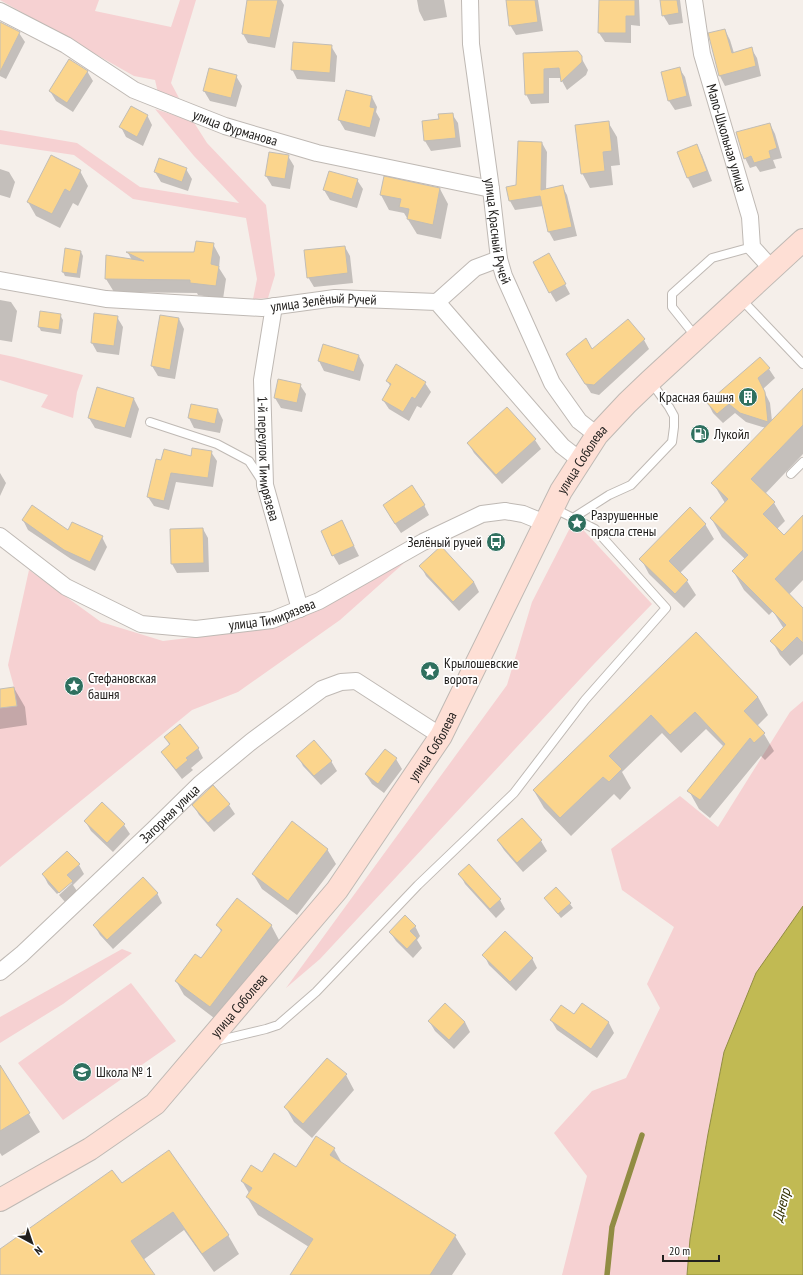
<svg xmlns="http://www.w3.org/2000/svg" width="803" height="1275" viewBox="0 0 803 1275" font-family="'PT Sans Narrow',sans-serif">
	<rect width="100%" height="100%" fill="#f5efea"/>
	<path fill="#f6d1d2" d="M0,0H99L95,11L171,27L180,0H196L171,83L179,98L158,93L155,80L134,76Z
		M155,109L193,121L207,143L266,205L275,275L268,298L253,299L257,279L246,218L133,199L74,155L0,144V130L77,143L140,187L239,203L194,156Z
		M0,354L14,357L83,375L77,392L73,418L41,407L48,395L0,380Z
		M574,520L652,604L594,664L320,959L286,988L507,685L532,602Z
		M404,563L340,620L238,692L192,710L0,867V708L17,706L14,687L8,665L29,570L101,622L163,641L271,628Z
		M803,701V906L724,1052L708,1134L690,1239L687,1275H562L587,1176L554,1133L592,1091L626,1078L660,1008L647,984L674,927L622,890L611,849L680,796L718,827L790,712Z
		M122,949L132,953L63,1004L0,1043V1017Z
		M131,983L176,1041L63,1120L18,1063Z"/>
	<path fill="#c1ba53" stroke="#918c43" d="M803,906V1275H687L690,1239L708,1134L724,1052L756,973Z"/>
	<path fill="#0003" d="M248,0H281L284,5L275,48L248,43L243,34Z
		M417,0H444L447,17L424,21L419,11Z
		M507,0H538L543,31L516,35L510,25Z
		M600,0H639L640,26L631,25V43L605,42L599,33Z
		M661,0H680L683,23L669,25L663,15Z
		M0,27L19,33L25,42L6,79L0,76Z
		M725,30L730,40L734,53L751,48L757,58L761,76L725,86L720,76L710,34Z
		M331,46L337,56L335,82L297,79L292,69Z
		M578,52L588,70L586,75L567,90L562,81L561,78H549V103L531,104L526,94L524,54Z
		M679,68L685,77L692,106L675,110L669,101Z
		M87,71L93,81L73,112L56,101L50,91Z
		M236,76L242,86L236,107L210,101L204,91Z
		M372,97L377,107L376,112L380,119L375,137L345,130L339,120Z
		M452,114L458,123L461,147L431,151L425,141L423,122L440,120Z
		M147,115L152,125L143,146L126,137L121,127Z
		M608,122L617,137L620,165L611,166L613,185L590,188L582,173Z
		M770,124L775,134L782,158L773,160L776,168L760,172L756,166L750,168L745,158Z
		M542,143L547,152L546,190L562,186L567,195L577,236L554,241L549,232L543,206L515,210L510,201Z
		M696,145L702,155L712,181L693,188L688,178L678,152Z
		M288,156L294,166L290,189L272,186L266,176Z
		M0,169L9,172L15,182L10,198L0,195Z
		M186,169L192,179L188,191L161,182L155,172Z
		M80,171L88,186L78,206L73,203L60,228L36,216L28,202Z
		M384,178L440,189L448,204L441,239L417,234L404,213L389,210L381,195Z
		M357,180L363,189L357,208L330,200L324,190Z
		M213,244L220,257L219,268L226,279L223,299L198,295L197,293L114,292L106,279L132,260L128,253H195Z
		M345,247L350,256L353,283L314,287L308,277Z
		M81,252L83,256L80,278L65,276L63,272Z
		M554,264L570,294L556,302L550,292Z
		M0,300L11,302L17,311L12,342L0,340Z
		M60,315L63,320L61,334L41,331L39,327Z
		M161,316L179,319L184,329L175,379L158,376L152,366Z
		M117,317L123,327L119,355L97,352L92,343Z
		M644,340L649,349L599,395L591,393L573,364L592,350Z
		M359,356L364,365L360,381L324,371L319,361Z
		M769,369L775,378L763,389L770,403L772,421L803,390V454L765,494L774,503L785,521L777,529L784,536L803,517V580L769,615L744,590L733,571L745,559L722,537L711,518L725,503L713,483L766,428L746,422L735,413L723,423L713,413L708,403Z
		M387,381L425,383L431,392L421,408L417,406L409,421L389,409L383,400L391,387Z
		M300,385L306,394L302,412L281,408L275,398Z
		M134,399L139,409L131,438L95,428L89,418Z
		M192,405L218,410L223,420L220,433L194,428L189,418Z
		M535,440L541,449L502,484L474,453L468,443Z
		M211,452L217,461L213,487L176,482L169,510L154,506L148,497L162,461L191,457Z
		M0,473L6,483L0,496Z
		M424,505L429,515L401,533L389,515Z
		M23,520L68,532L102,537L107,547L95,571L71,559L28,530Z
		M342,522L359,556L339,565L333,555Z
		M705,524L714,539L680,573L687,581L696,595L684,608L649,574L641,559Z
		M203,529L208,538L209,572L177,573L172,564Z
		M421,566L474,582L479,592L459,611L426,576Z
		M803,609V654L790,666L780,655L772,641L784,629L774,613Z
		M696,634L758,697L768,715L757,726L764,734L774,751L765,760L761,756L710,818L699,809L689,791L724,747L706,729L681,753L662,733L622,772L631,788L620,800L614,794L571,836L544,808L534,791Z
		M14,688L25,707L27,725L0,729V690Z
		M165,737L198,748L203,758L191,768L193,770L182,779L168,761L162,752L170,746Z
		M385,750L396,759L402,769L384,793L372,784L366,775Z
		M298,756L331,761L337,771L321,785L303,766Z
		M213,787L229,805L235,814L214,832L199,815L193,805Z
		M103,803L124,825L130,834L113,852L91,831L85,821Z
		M522,820L541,841L547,851L523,872L504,850L498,841Z
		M327,849L336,864L297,915L262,889L253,874Z
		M79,865L84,874L73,885L77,891L65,902L59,895L72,883V880L57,894L48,884L43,874Z
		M460,874L500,900L505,909L496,918L465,884Z
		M157,893L162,903L113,949L100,935L94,925Z
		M545,898L570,904L573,908L561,918Z
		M271,925L279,940L218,1021L184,995L176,981L201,960L222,933L218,926Z
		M415,926L420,936L417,940L422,948L413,958L396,941L390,932Z
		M484,955L532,958L537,968L516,991L489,965Z
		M582,1004L609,1023L614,1033L597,1058L557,1030L551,1020L575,1015Z
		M429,1021L465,1022L470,1032L454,1049L435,1031Z
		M0,1067L40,1132L2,1156L0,1153Z
		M346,1075L354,1090L312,1138L294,1122L286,1108Z
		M334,1149L343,1165L455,1236L466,1254L452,1275H296L309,1247L258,1215L247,1197L249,1193L242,1181L262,1173L297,1169Z
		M122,1185L228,1235L239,1254L214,1272L184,1230L143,1260L153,1275H36Z"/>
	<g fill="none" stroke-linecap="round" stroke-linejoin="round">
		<path stroke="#918c43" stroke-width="5.5" d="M607,1275L612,1227L642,1135"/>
	</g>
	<path fill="#fbd58d" stroke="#c1bdb7" d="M247,0H278L270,38L242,34Z
		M506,0H535L538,22L509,26Z
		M599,0H635V16H626V33H598Z
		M660,0H677L679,13L662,16Z
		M0,22L20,32L0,72Z
		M725,29L732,53L752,47L756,66L719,76L708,33Z
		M293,42L332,45L330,73L291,70Z
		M578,51L582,56V62L561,82L559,68L544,69V94L525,95L523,53Z
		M69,59L88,71L67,103L49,91Z
		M680,67L687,96L668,101L661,72Z
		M209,68L237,75L231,98L203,91Z
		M346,90L372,96L370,107L375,108L370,128L338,120Z
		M131,106L148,115L137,137L119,127Z
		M453,113L456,138L424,141L422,121L439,119L438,114Z
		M609,121L612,151L603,152L605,171L581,174L575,125Z
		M770,123L777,148L769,151L771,158L754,163L751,156L744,159L736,132Z
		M518,141L542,142L541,190L563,185L572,227L548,232L540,196L509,201L506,187L516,185Z
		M697,144L707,171L687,178L677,152Z
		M269,152L289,155L285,179L265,176Z
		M51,155L81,170L70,192L65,189L52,214L27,202Z
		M159,158L187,168L182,182L154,172Z
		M329,171L358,179L352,199L323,190Z
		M384,176L440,188L433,225L407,219L409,209L399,207L401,199L380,195Z
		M196,241L214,243L211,264L219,266L216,286L190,283V280L105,279L106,255L144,261L126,252H194Z
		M345,246L348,273L307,278L304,250Z
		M65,248L81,251L77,274L62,272Z
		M549,253L566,284L549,293L533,262Z
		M40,311L61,314L59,330L38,327Z
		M94,313L118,316L114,346L91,343Z
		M160,315L179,318L170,370L151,366Z
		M628,319L645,339L594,385L585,384L566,354L586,338L592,349Z
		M323,344L359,355L354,372L318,361Z
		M760,357L770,368L758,378L765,392L768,422L740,413L729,404L717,414L707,403Z
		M396,364L426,382L415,399L412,397L403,412L382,400L391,384L386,381Z
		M278,379L301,384L297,403L274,398Z
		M97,387L134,398L125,428L88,418Z
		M803,388V425L751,479L775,502L763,514L784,535L803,515V550L775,579L803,608V643L797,637L782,652L770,641L786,625L732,571L748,555L710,518L728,499L711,483Z
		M191,404L218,409L215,424L188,418Z
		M507,407L536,439L496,475L467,443Z
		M192,448L212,451L208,478L171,473L164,501L147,497L156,459L161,460L164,449L191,456Z
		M412,485L425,505L395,524L383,505Z
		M32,505L68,530L72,522L103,536L90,562L64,550L22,520Z
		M690,507L706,524L669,561L688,580L675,594L639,559Z
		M342,520L354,546L332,556L321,531Z
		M203,528L204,563L171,564L170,529Z
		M441,546L474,582L453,602L419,566Z
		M696,632L758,697L744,711L765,733L754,743L750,738L700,800L687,791L725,744L695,712L670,735L651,715L609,756L622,769L609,782L603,777L560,818L533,790Z
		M14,687L17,706L0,708V689Z
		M180,724L199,748L186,758L188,760L176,770L161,752L170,744L164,737Z
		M314,740L332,761L314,776L296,756Z
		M385,749L397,758L378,784L365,774Z
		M213,785L230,804L208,823L192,805Z
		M102,802L125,824L107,843L84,821Z
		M522,818L542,840L517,863L497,840Z
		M292,821L328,849L288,901L252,874Z
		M67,851L80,864L67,875L73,881L59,893L42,874Z
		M469,864L501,899L490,909L458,874Z
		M143,877L158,893L107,940L93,925Z
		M556,887L571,903L558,914L544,898Z
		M237,898L272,925L210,1007L175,981L195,954L201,958L222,930L216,925Z
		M405,915L416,926L410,931L417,938L407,949L389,932Z
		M505,931L533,958L510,982L482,955Z
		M445,1003L465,1022L449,1040L428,1021Z
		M582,1003L609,1022L591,1049L550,1020L561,1005L574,1014Z
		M327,1058L347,1074L303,1124L284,1107Z
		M0,1065L30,1113L0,1131Z
		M316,1136L335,1148L330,1155L456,1235L430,1275H290L313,1239L246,1197L252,1188L241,1181L251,1165L262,1172L274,1153L296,1167Z
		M169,1150L229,1235L202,1254L173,1212L131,1241L155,1275H0V1249L112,1170L122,1183Z"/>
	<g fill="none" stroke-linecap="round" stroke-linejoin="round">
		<g stroke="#bfb9b4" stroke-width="10">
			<path id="service" d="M741,299L803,364
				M696,337L672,307V294L712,258L752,247
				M150,422L217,444L249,461L262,481
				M791,474L803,462
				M573,518L609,495L631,485L672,442L674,427V416L669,407L651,382
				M216,1041L266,1029L278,1025L316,992L418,885L514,793L585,700L666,608L595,529L553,508"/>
		</g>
		<g stroke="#bfb9b4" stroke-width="18">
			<g id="minor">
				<path id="s1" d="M470,0L471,44L491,189L499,259L504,276L552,383L579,421L597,435"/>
				<path id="s2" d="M694,0L702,54L750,217L752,247L772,269"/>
				<path id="s3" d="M0,11L66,45L134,90L225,126L317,153L491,189"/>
				<path id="s4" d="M0,280L106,299L262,308L335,298L437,302L562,446L580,460"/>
				<path d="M437,302L475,268L499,259"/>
				<path id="s5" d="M274,306L262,380L265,485L300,609"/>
				<path id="s6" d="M0,536L66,587L141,624L196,629L272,620L319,601L423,542L482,514L505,511L523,514L545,523"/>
				<path id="s7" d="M0,972L22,954L154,829L200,784L252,741L322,689L341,682L356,681L441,736"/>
			</g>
		</g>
		<g stroke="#bfb9b4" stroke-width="24">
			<g id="secondary">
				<path id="s8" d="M0,1200L90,1149L155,1104L337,890L441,736L561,491L597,435L627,403L650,381L803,240"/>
			</g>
		</g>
		<use href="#service" stroke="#fff" stroke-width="8"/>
		<use href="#minor" stroke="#fff" stroke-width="16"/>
		<use href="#secondary" stroke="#fedfd5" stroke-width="22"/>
	</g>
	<defs>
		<g id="building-disc" transform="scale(1)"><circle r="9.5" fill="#2f705f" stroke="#fff"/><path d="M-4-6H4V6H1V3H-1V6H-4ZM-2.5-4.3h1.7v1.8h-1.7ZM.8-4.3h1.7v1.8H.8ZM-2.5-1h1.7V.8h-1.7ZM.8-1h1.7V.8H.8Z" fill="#fff"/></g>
		<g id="fuel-disc" transform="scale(1)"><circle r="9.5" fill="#2f705f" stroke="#fff"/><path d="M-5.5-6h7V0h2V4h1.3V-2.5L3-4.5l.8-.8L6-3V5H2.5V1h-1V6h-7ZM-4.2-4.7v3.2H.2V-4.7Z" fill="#fff"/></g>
		<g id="sight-disc" transform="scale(1)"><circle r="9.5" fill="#2f705f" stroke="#fff"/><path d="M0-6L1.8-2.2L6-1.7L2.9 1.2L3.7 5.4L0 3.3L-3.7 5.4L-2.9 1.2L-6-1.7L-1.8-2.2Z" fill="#fff"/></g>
		<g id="bus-disc" transform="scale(1)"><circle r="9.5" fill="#2f705f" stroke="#fff"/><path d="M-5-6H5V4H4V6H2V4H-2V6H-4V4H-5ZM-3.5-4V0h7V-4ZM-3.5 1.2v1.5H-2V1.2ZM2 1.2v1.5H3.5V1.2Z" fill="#fff"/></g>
		<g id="school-disc" transform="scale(1)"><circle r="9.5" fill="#2f705f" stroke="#fff"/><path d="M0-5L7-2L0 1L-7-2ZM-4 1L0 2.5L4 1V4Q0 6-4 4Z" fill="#fff"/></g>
	</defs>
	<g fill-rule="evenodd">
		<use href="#building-disc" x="748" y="397"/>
		<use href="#fuel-disc" x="700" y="434"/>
		<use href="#sight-disc" x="577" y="523"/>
		<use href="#bus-disc" x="496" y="542"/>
		<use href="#sight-disc" x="430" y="671"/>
		<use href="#sight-disc" x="74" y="686"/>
		<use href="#school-disc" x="82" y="1072"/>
	</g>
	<g text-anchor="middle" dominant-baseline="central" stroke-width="3.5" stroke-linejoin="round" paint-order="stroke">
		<g font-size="14" fill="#22201e" stroke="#fff">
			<text stroke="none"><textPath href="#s3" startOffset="264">улица Фурманова</textPath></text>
			<text stroke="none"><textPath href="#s2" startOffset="142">Мало-Школьная улица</textPath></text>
			<text stroke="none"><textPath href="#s1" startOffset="233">улица Красный Ручей</textPath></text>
			<text stroke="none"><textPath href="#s4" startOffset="326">улица Зелёный Ручей</textPath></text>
			<text stroke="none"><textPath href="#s5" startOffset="154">1-й переулок Тимирязева</textPath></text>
			<text stroke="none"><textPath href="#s8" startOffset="960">улица Соболева</textPath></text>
			<text stroke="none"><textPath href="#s6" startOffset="300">улица Тимирязева</textPath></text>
			<text stroke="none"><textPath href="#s8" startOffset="636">улица Соболева</textPath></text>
			<text stroke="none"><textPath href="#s7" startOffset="232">Загорная улица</textPath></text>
			<text stroke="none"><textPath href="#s8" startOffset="312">улица Соболева</textPath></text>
		</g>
		<g font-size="14" fill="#22201e" stroke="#fff" text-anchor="start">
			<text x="734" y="397" text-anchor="end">Красная башня</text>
			<text x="714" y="434">Лукойл</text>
			<text x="591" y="515">Разрушенные<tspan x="591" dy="16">прясла стены</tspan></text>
			<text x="482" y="542" text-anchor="end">Зелёный ручей</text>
			<text x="444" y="663">Крылошевские<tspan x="444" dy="16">ворота</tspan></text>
			<text x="88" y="678">Стефановская<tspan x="88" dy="16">башня</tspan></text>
			<text x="96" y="1072">Школа № 1</text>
		</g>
		<g font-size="15" font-style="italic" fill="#363305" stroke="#fff">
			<text transform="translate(781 1205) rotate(-75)">Днепр</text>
		</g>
	</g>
	<g transform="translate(32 1243) rotate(140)" stroke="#ffffff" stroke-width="3" paint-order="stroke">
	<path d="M0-3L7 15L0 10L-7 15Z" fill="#22201e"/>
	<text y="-6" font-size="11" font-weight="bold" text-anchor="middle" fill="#22201e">N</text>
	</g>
	<path d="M663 1255v6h56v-6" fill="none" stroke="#22201e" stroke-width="2"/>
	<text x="669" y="1255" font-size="12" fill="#22201e" stroke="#ffffff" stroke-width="3" paint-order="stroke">20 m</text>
</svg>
